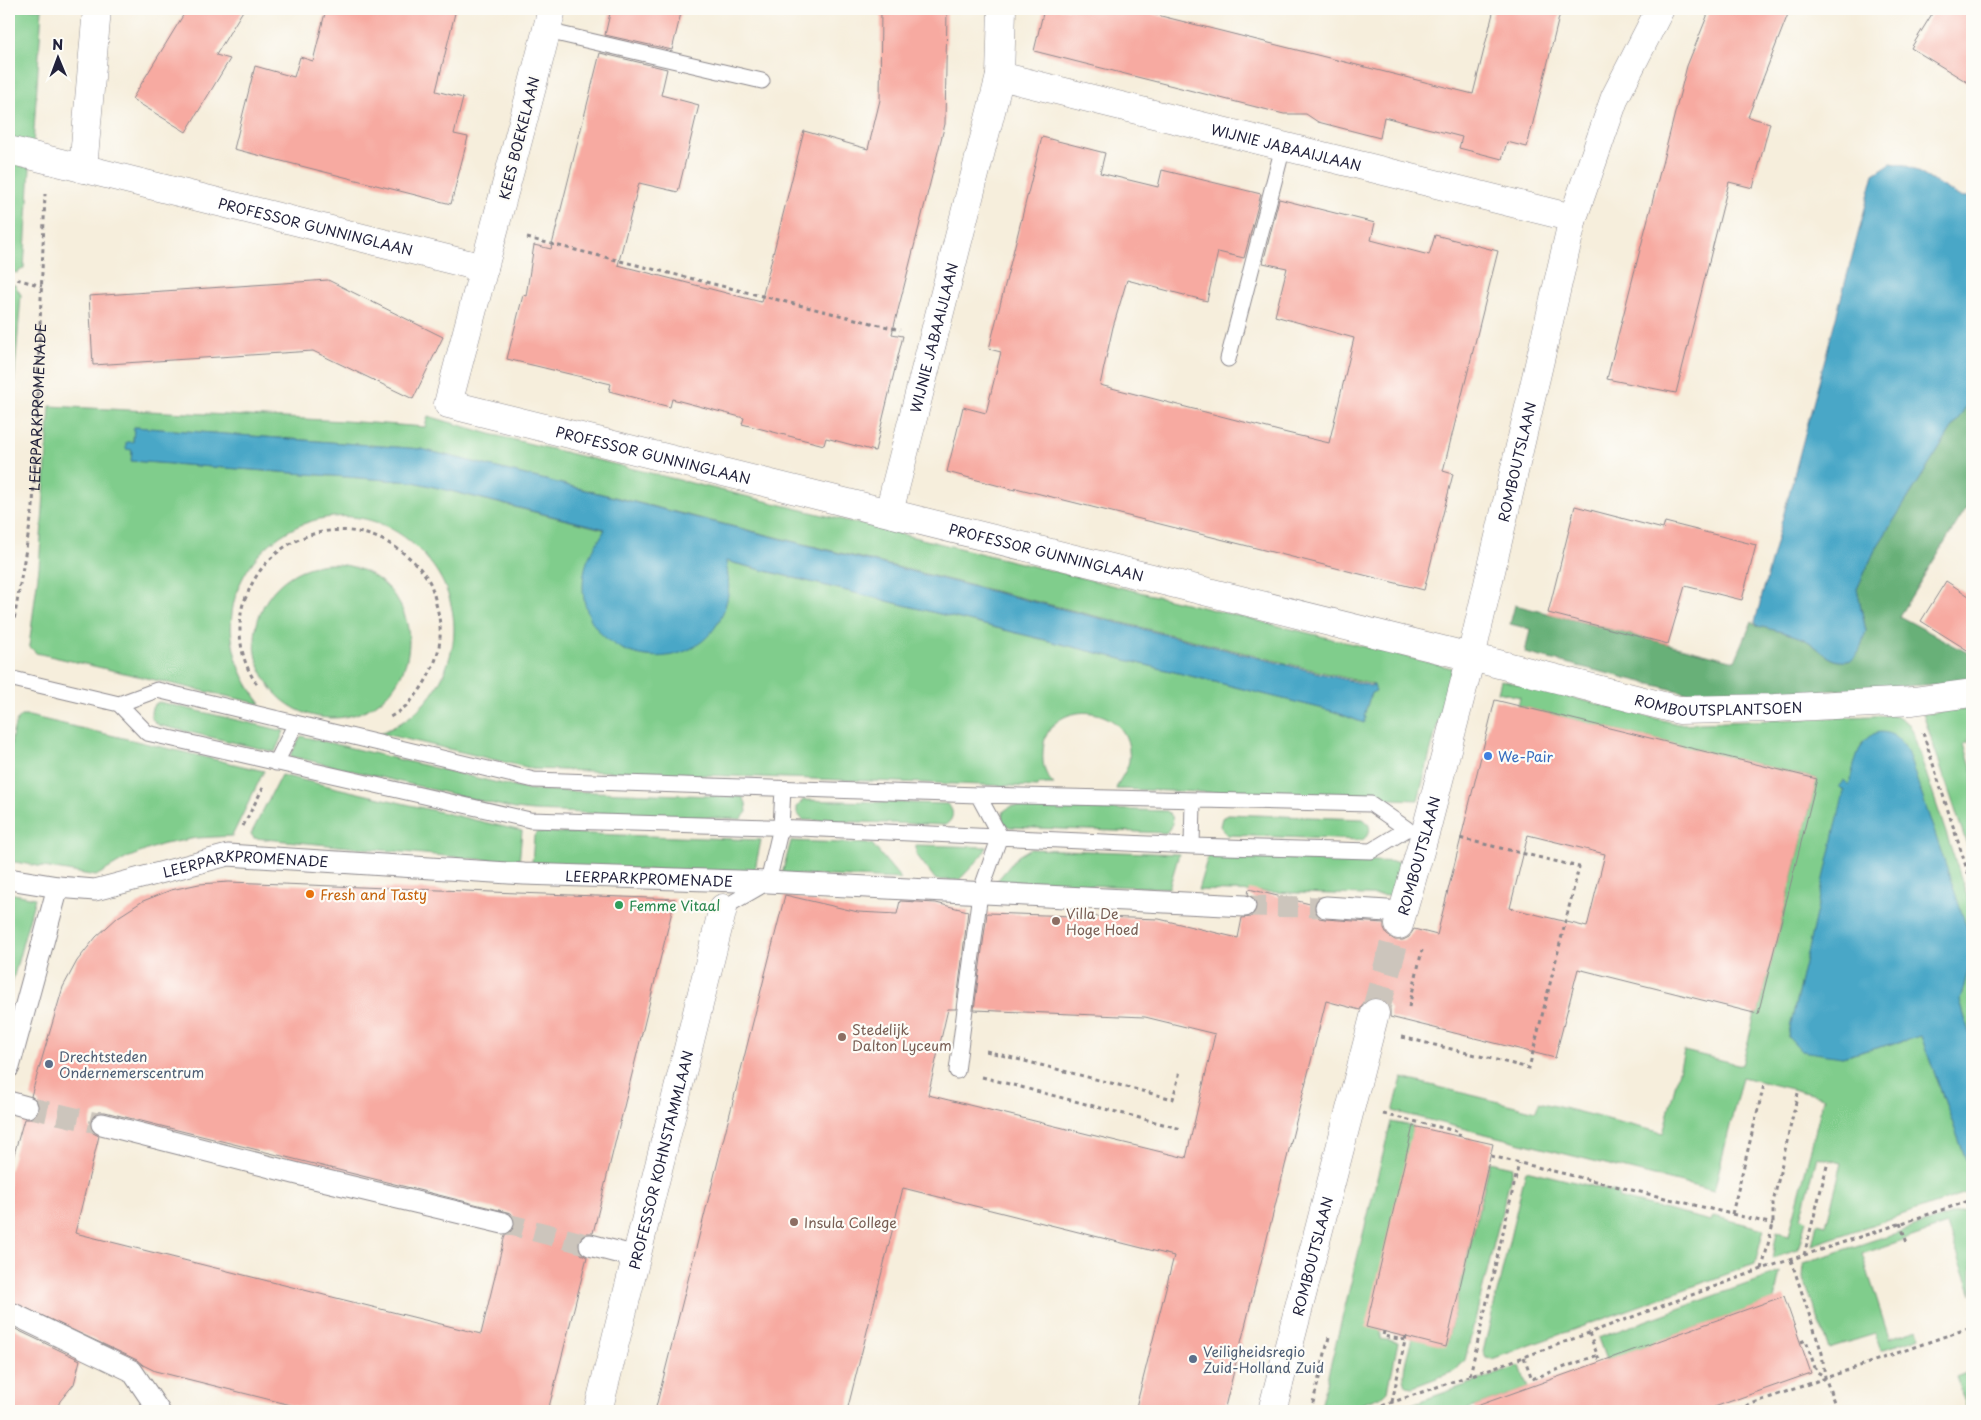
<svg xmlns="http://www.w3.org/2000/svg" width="1981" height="1420" viewBox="0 0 1981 1420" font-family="'Playpen Sans',sans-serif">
	<rect width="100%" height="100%" fill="#fdfcf7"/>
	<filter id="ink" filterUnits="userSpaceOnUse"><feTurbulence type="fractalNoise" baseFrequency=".02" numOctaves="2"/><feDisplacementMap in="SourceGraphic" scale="10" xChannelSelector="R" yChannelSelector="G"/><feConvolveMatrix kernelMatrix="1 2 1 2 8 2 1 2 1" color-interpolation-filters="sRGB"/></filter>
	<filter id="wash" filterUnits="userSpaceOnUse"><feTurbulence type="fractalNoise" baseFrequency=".0096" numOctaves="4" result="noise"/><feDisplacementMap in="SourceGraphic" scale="20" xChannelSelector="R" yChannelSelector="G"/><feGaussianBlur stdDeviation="1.12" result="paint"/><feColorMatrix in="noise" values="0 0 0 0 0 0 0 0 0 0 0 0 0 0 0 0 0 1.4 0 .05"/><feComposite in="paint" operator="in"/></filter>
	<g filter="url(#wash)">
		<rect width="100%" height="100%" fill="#f6eedc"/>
		<path fill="#80cd8c" stroke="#517864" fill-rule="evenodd" d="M9,9H42L33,145L9,139Z
			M9,163L30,168L24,268L17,273L9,271Z
			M9,284L15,285L21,295L9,447Z
			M50,406L344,421L425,427L428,416L490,434L1452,668L1418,800L1116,789C1119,779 1127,772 1129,761C1136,701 1044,695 1043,752C1042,765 1045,776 1054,784H1039L1038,787L534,769L380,733C418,719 444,687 452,648C458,620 450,589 433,566C341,442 160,575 261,704L36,653L29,646L39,567ZM134,427L421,449L1374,685L1363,716L1364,723L1332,711L725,561L728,575L606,530L414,482L132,461V450L127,442L133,443Z
			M255 641a77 77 0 1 1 154 0a77 77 0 1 1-154 0Z
			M1501,680L1678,724L1896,715L1910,725L1972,911V947L1904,745L1887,733L1862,743L1849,785L1839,786L1845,790L1788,1037L1842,1057L1921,1036L1972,1176V1191L1812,1245L1817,1223L1826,1225L1842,1163L1817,1157L1801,1218L1806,1220L1798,1250L1772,1258L1777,1232L1789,1235L1824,1097L1742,1077L1714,1191L1393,1111L1402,1078L1536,1111L1539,1102L1663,1133L1684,1051L1742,1065L1755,1014H1758L1817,779L1518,706L1520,697L1498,692Z
			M159,702L284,731L275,752L158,725L152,719C150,712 151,705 159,702Z
			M1972,709V736L1968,738L1969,742L1964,744L1972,769V860L1923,714Z
			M21,716H29L264,771L232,836L196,838L160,845L127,858L96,876L9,861C9,837 3,727 21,716Z
			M301,736L519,788L535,790L743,797L746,803L747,812L741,819L533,811L515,809L290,756Z
			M281,775L522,831L519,863L254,838L251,834Z
			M803,800L947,804C955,810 954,820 945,825L803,820L797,813V807Z
			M1011,806L1167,811L1172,816L1173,824L1166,833L1010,827C1002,824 1001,818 1004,811Z
			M1228,814L1363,819C1372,825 1372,834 1362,840L1227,835L1220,826L1222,818Z
			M537,832L761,840L754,874L571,867L532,864L534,836Z
			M791,841L872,844L901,879L782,874Z
			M916,845L987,847L982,856L959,880H936L916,854Z
			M1030,849L1179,854L1169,888L996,882L1018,856Z
			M1208,856L1406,862L1398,896L1198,890Z
			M9,893L35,898L9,994Z
			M1972,952V1043L1960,1001Z
			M1391,1122L1413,1126L1381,1331V1339L1398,1342L1388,1391L1384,1395L1344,1411H1319Z
			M1490,1162L1513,1167L1465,1360L1455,1371L1413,1387L1407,1386C1399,1375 1409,1351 1412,1338L1446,1346Z
			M1526,1170L1619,1193L1618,1198L1711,1221L1713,1216L1764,1229L1755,1264L1492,1359L1486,1358L1483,1352Z
			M1972,1208V1294L1947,1225L1862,1254L1889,1338L1918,1329L1921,1337L1881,1350L1875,1334L1829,1348L1803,1278L1804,1263Z
			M1780,1272L1774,1300L1606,1360L1598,1338Z
			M1520,1366L1528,1388L1462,1411H1392Z
			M1966,1374L1972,1375V1411H1968L1956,1378Z"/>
		<path fill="#68b078" stroke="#45695a" d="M1972,397V499L1899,616L1972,655V682L1707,698L1525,653L1530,629L1510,624L1515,605L1735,661L1752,621L1758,626C1773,630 1790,633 1804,639C1821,648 1829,666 1852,660L1859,652L1866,631L1857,589L1875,550Z"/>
		<path fill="#48a7c7" stroke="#356481" d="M1891,163L1906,165L1962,198L1972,196V397L1875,550L1857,589L1866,631L1859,652L1852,660C1829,666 1822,648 1804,639C1790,633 1773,630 1758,626L1755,622L1874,174Z
			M134,427L421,449L1371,686L1374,685L1376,691L1371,693L1364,716L1365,717L1364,723L1332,711L726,561C727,572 730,584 728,595C711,691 570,668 584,574C586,556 598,544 605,529L414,482L131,461L132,450L126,449V442H133Z
			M1880,732C1893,732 1901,740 1907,751L1972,943L1971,959L1960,1001L1972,1043V1176L1921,1036L1842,1057L1801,1051L1788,1037L1844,791L1839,786L1844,780L1849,785C1855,765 1857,736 1880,732Z"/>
		<g id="blocks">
			<path fill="#f7aaa1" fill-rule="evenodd" d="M187,9H244L216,55L230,59L186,132L132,99Z
				M326,9H456L436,91L463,98L454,134L468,137L451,204L234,149L255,66L294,77L300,57L313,61Z
				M611,9H682L672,50L605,35Z
				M881,9H947L945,124L892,334L903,336L875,451L826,438L824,445L742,424L744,418L672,399L670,407L609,391L611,384L507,359L523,295L526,296L534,245L551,249L600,53L667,69L661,95L699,105L678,192L639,183L618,265L761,302L804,131L868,149L880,100Z
				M1044,9H1133L1473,94L1494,9H1561L1527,147L1507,142L1502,159L1459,148L1462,137L1384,117L1380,138L1318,122L1306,114H1284L1034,51Z
				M1710,9H1790L1748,117L1770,123L1753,188L1729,182L1676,393L1607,379L1687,66Z
				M1935,9H1972V85L1911,48Z
				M1042,137L1105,153L1100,173L1158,187L1162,170L1261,194L1244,258L1218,252L1207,301L1127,280L1113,327L1100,385L1279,431L1329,443L1354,338L1275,316L1287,268L1263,263L1279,199L1375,223L1371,240L1429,255L1435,235L1498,251L1443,471L1453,474L1424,590L1016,488L1015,490L947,472L963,407L986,413L1001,352L989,349Z
				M328,280L443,337L413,399L313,351L93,365L89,296Z
				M1575,506L1663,529L1665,522L1756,545L1742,600L1685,586L1668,644L1548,613Z
				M1946,581L1972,598V653L1921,621Z
				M1495,700L1817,779L1758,1014L1578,969L1555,1058L1390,1017V1009L1386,1002L1378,998H1371L1364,1002L1360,1010L1326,1001L1224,1411H1135L1174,1256L903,1188L847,1411H655L785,895L858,912L897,914L900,901L936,903L968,911L956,1009H948L928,1095L1186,1158L1215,1034L1145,1017L974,1010L987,913L1159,919L1238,938L1242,918L1251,917L1256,912L1257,907L1256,900L1248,894L1249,889L1314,905L1315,913L1319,918L1325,919L1384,923V929L1387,935L1395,940H1403L1409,937L1414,929L1437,935ZM1528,835L1605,854L1587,927L1510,908Z
				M229,882L675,899L593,1233H587L581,1236L578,1242V1248L581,1254L587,1257L548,1411H315L155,1371L143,1365L137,1360L9,1300V1172L24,1119H31L35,1116L39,1111V1103L31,1096L63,987L77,961L96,937L118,917L143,901L171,890L199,884ZM99,1112H105L511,1213L515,1219V1226L512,1232L505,1235L481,1334L75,1233L99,1136L93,1133L90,1128V1121L93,1115Z
				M1413,1126L1493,1144L1446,1347L1366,1327Z
				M1784,1296L1811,1373L1703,1411H1475L1474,1407Z
				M9,1326L80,1360L74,1384L60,1401L56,1411H9Z"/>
		</g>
	</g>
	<g filter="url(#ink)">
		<use href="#blocks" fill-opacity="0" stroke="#8c888c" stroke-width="1"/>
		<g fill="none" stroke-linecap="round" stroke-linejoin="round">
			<path stroke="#ccc5bc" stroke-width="21" stroke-dasharray="21 11" stroke-linecap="butt" d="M1245,906L1326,907
				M27,1107L102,1124
				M503,1223L590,1245"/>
			<path stroke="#ccc5bc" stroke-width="28" stroke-dasharray="28 14" stroke-linecap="butt" d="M1375,1013L1399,925"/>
			<g stroke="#8c888c" stroke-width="17">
				<path id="service" d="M547,31L762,81
					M1228,359L1283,147
					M9,678L119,704L147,733L530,820L800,828L1192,846L1371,851L1407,829L1371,804L978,795L534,780L157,690L119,704
					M276,763L296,723
					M1192,846L1193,801
					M723,908L768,882L781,827L783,789
					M957,1071L980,893L1000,836L978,795"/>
			</g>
			<g stroke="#8c888c" stroke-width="23">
				<g id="pedestrian">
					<path id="s2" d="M9,879L58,887L95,890L228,855L524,874L768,882L1245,906"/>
					<path d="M1326,907L1402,912"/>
					<path d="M9,1067L58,887"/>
					<path d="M9,1102L27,1107"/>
					<path d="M102,1124L302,1175L503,1223"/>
					<path d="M590,1245L636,1257"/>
					<path d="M9,1312L132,1371L159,1411"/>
				</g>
			</g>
			<g stroke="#8c888c" stroke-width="29">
				<g id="minor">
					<path id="s3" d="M552,9C519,141 482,272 448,404L1471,657L1679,710L1774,708L1913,701L1972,693"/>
					<path id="s4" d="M1000,76L1573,218"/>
					<path id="s5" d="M9,150L484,268"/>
					<path d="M83,169L97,9"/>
					<path id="s6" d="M889,512L1000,76L1002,9"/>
					<path id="s7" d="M1399,925L1426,830L1471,657L1573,218L1615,97L1660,9"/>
					<path id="s8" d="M598,1411L723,908"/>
					<path id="s9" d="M1272,1411L1375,1013"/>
				</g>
			</g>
			<g stroke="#8c888c" stroke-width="3" stroke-dasharray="4 4" stroke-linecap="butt">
				<path d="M527,238L900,330"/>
				<path d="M9,277L42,286"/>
				<path id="s1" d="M9,650L33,507L45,194"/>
				<path d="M257,684C241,663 237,633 242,608C243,602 247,596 249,590C274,533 343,513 395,547C409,556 424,570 431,585C433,591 435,598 436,604C442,624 442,647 433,666C424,687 411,706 390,717"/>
				<path d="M1923,733L1972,885"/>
				<path d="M243,826L263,788"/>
				<path d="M1409,1007L1422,950"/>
				<path d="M1402,1037L1529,1068L1579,867L1459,838"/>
				<path d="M986,1051L1173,1099L1180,1071"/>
				<path d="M982,1077L1182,1129"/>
				<path d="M1383,1114L1460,1132L1459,1136"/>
				<path d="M1491,1156L1773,1224"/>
				<path d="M1732,1214L1764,1085"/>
				<path d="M1900,1223L1907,1243"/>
				<path d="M1804,1255L1828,1162"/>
				<path d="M1791,1260L1822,1353L1825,1377L1834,1402"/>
				<path d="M1762,1269L1773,1224V1203L1798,1093"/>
				<path d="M1384,1331L1383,1336L1405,1340"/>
				<path d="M1589,1333L1600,1362"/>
				<path d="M1801,1342L1806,1340L1816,1371L1825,1377"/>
				<path d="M1524,1357L1532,1379L1598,1355"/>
				<path d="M1470,1375L1519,1163"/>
				<path d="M1392,1402L1406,1336"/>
				<path d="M1311,1411L1329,1337"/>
				<path d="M1367,1411L1524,1357L1762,1269L1972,1200"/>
				<path d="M1731,1411L1966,1329"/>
			</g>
			<use href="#service" stroke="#fff" stroke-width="15"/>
			<use href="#pedestrian" stroke="#fff" stroke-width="21"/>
			<use href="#minor" stroke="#fff" stroke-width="28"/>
		</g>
	</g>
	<circle fill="#3f7fe0" stroke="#fdfcf7" stroke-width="2" cx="1488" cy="756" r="5"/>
	<circle fill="#e8710a" stroke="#fdfcf7" stroke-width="2" cx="310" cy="894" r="5"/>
	<circle fill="#2e9e5b" stroke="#fdfcf7" stroke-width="2" cx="619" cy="905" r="5"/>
	<g fill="#8d6e63" stroke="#fdfcf7" stroke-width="2">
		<circle cx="1056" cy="921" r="5"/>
		<circle cx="842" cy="1037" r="5"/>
		<circle cx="794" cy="1222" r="5"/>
	</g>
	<g fill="#5c6f8a" stroke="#fdfcf7" stroke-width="2">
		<circle cx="49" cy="1064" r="5"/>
		<circle cx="1193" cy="1359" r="5"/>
	</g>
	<g text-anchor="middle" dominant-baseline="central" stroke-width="4.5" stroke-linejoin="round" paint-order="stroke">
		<g font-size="14" fill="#22223b" stroke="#fdfcf7">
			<text transform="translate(519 138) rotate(-76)">KEES BOEKELAAN</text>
			<text stroke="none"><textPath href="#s4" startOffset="295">WIJNIE JABAAIJLAAN</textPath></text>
			<text stroke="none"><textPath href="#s5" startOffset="316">PROFESSOR GUNNINGLAAN</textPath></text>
			<text stroke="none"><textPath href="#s6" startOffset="180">WIJNIE JABAAIJLAAN</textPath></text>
			<text stroke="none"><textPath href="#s1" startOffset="245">LEERPARKPROMENADE</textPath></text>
			<text stroke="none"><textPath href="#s3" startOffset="620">PROFESSOR GUNNINGLAAN</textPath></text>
			<text stroke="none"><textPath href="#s7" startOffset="478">ROMBOUTSLAAN</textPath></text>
			<text stroke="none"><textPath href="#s3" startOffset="1025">PROFESSOR GUNNINGLAAN</textPath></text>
			<text stroke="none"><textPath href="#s3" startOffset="1716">ROMBOUTSPLANTSOEN</textPath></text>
			<text stroke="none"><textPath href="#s7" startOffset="72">ROMBOUTSLAAN</textPath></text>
			<text stroke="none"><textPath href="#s2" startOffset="241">LEERPARKPROMENADE</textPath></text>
			<text stroke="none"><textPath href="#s2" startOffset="646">LEERPARKPROMENADE</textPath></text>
			<text stroke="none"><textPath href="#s8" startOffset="259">PROFESSOR KOHNSTAMMLAAN</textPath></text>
			<text stroke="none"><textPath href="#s9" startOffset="160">ROMBOUTSLAAN</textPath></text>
		</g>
		<g font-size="14" fill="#366cbe" stroke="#fdfcf7" text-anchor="start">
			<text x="1498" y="756">We-Pair</text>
		</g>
		<g font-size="14" fill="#c56008" stroke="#fdfcf7" text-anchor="start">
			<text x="320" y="894">Fresh and Tasty</text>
		</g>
		<g font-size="14" fill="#27864d" stroke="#fdfcf7" text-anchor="start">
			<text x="629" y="905">Femme Vitaal</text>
		</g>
		<g font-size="14" fill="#785e54" stroke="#fdfcf7" text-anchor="start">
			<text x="1066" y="913">Villa De<tspan x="1066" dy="16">Hoge Hoed</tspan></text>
			<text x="852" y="1029">Stedelijk<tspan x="852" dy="16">Dalton Lyceum</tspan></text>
			<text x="804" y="1222">Insula College</text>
		</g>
		<g font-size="14" fill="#4e5e75" stroke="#fdfcf7" text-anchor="start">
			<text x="59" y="1056">Drechtsteden<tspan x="59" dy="16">Ondernemerscentrum</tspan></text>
			<text x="1203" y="1351">Veiligheidsregio<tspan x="1203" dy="16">Zuid-Holland Zuid</tspan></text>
		</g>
	</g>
	<rect width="1981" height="1420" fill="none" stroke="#fdfcf7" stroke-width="30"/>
	<g transform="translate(58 58) rotate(359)" stroke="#fdfcf7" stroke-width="4" paint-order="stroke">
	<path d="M0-4L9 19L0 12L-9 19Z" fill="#22223b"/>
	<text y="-8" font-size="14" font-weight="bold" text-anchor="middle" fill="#22223b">N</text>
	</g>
</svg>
